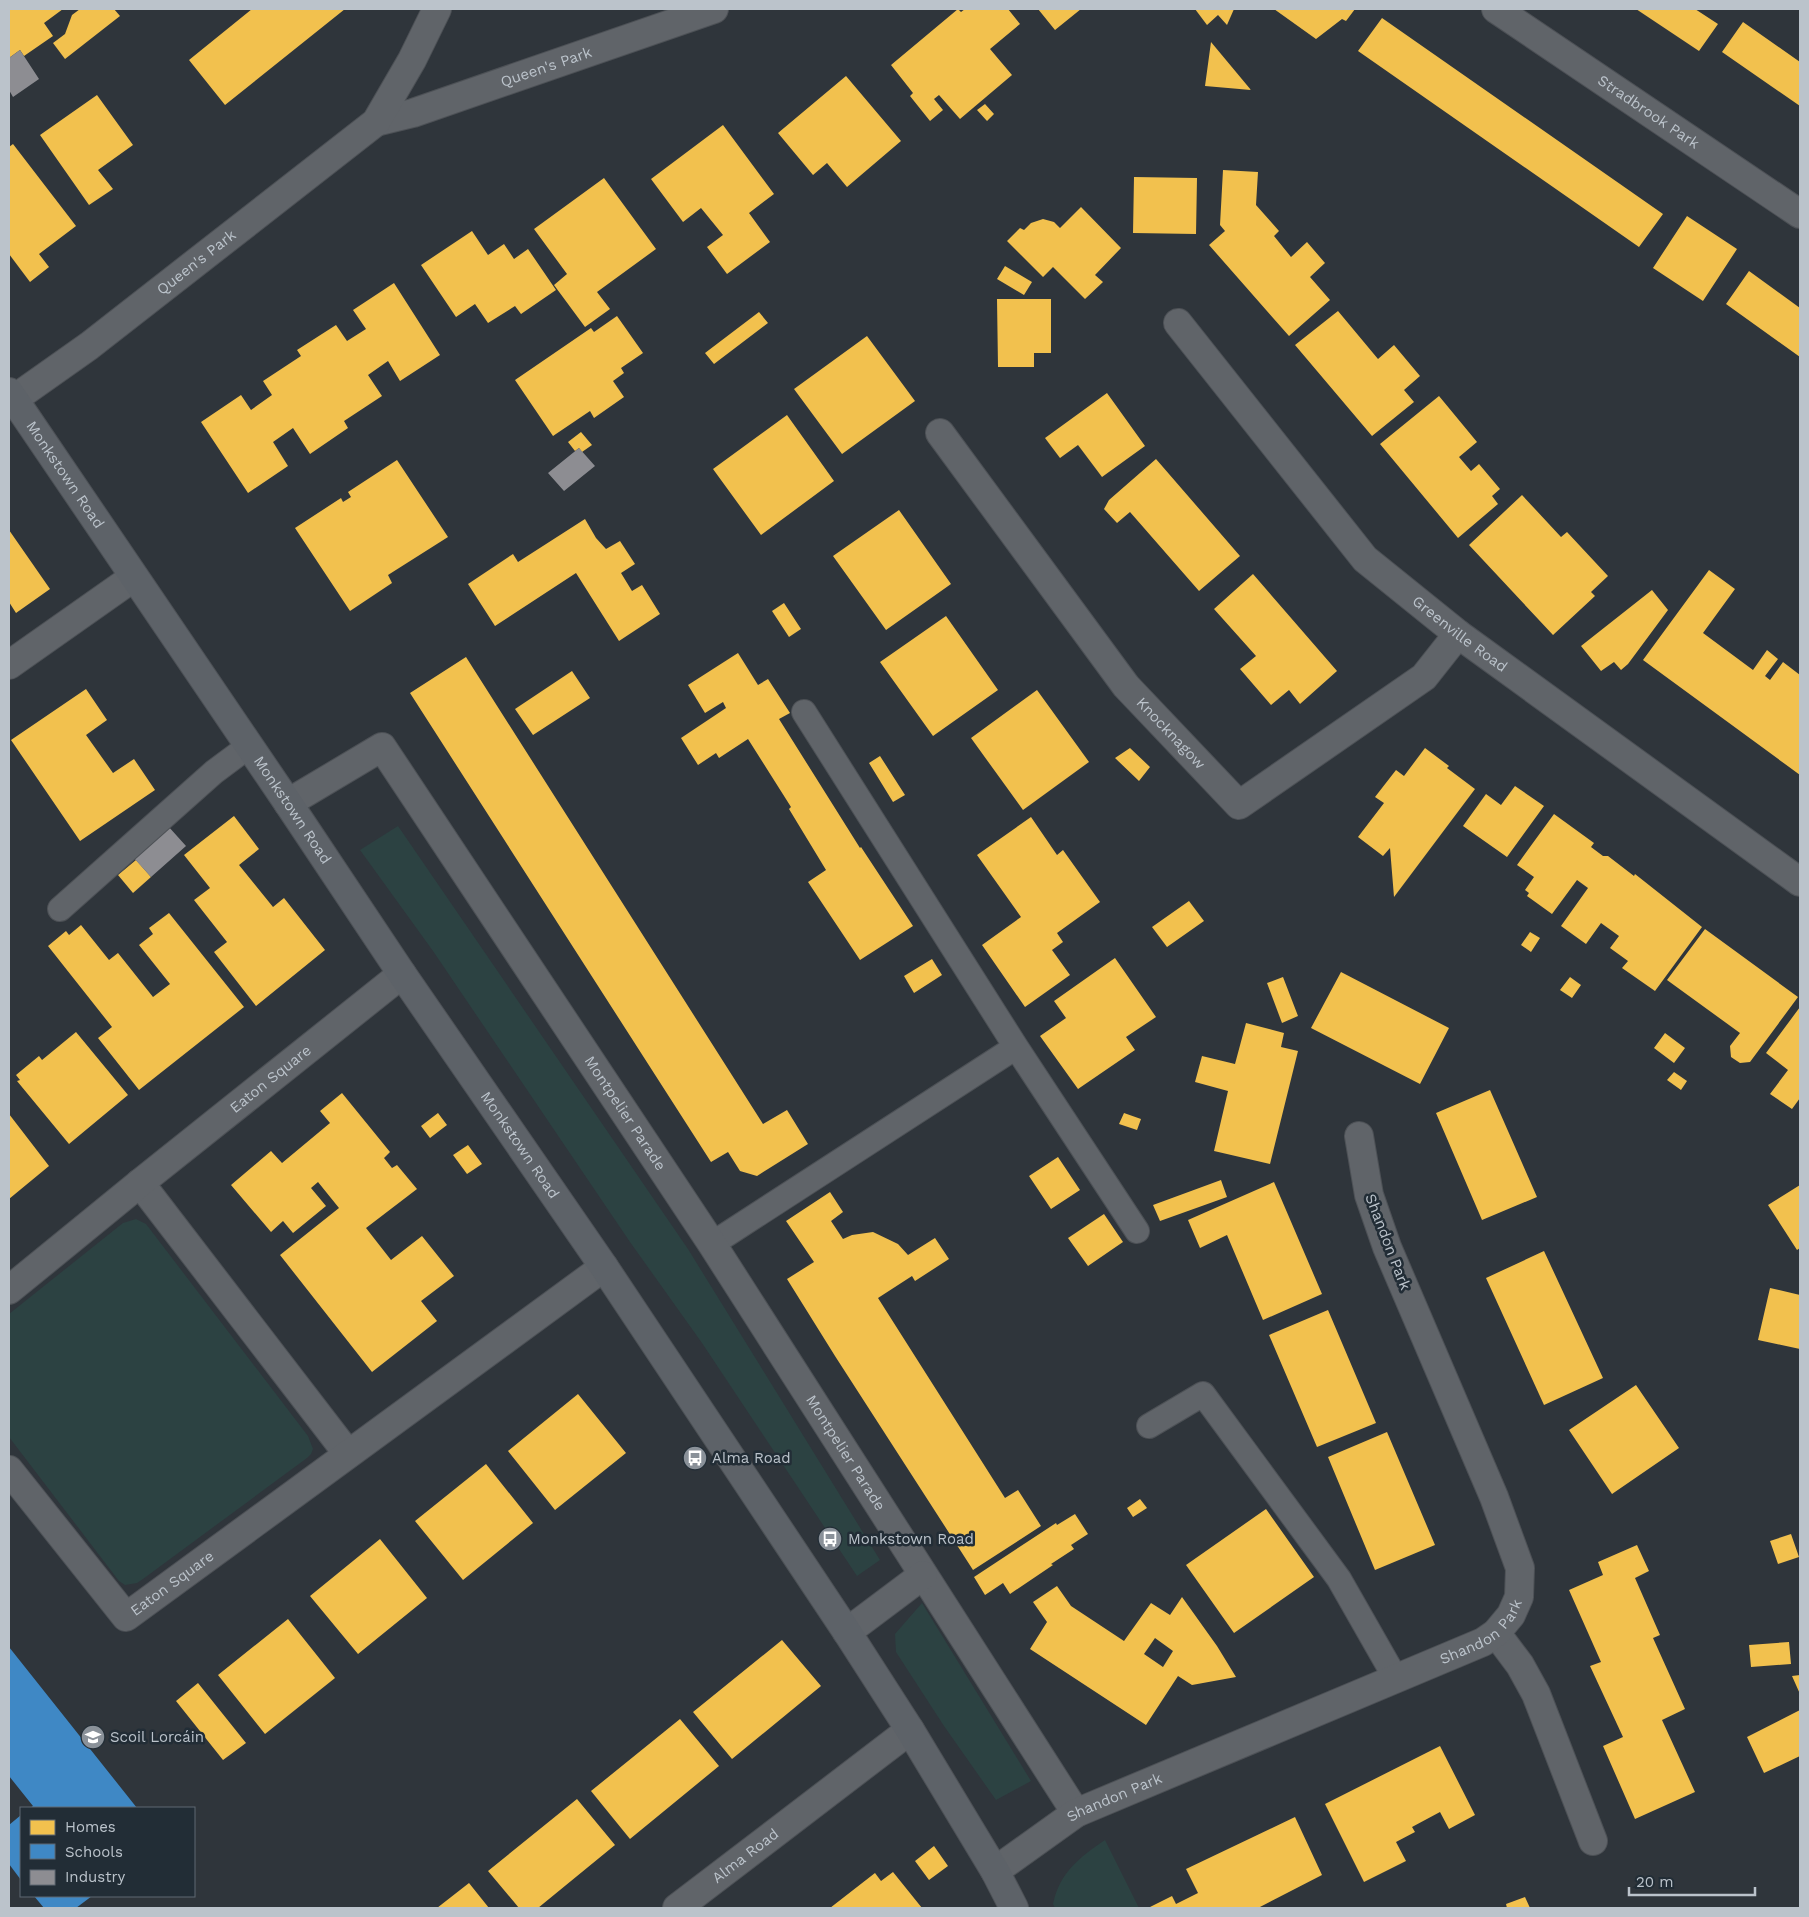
<svg xmlns="http://www.w3.org/2000/svg" width="1809" height="1917" viewBox="0 0 1809 1917" font-family="'Work Sans',sans-serif">
	<rect width="100%" height="100%" fill="#2f353b"/>
	<path fill="#2c4242" d="M398,826L688,1249L880,1560L857,1576L702,1343L630,1242L433,951L360,850Z
		M136,1219L146,1224L308,1436L313,1449L311,1454L307,1458L143,1579L137,1583L125,1585L119,1581L9,1437V1314L123,1223Z
		M922,1603L1031,1781L996,1800L944,1726L896,1652L895,1634Z
		M1105,1840L1139,1908H1055L1053,1904C1060,1872 1079,1858 1105,1840Z"/>
	<path fill="#f2c14e" fill-rule="evenodd" d="M9,9H63L44,23L53,36L24,56L20,50L9,58Z
		M80,9H114L120,16L65,59L53,43L65,34L72,15Z
		M252,9H345L225,105L189,60Z
		M958,9L961,12L965,9H1008L1020,24L990,49L1012,75L960,119L939,95L934,99L943,110L930,121L910,96L913,93L891,65Z
		M1038,9H1081L1055,30Z
		M1195,9H1234L1227,25L1218,15L1207,25Z
		M1274,9H1355L1346,21L1342,19L1316,39Z
		M1636,9H1695L1718,24L1699,51Z
		M1382,18L1663,214L1639,247L1358,51Z
		M1743,22L1800,62V106L1722,52Z
		M1211,42L1251,90L1205,86Z
		M846,76L901,141L847,187L827,163L813,175L778,133Z
		M97,95L133,145L98,170L113,189L89,205L40,135Z
		M985,104L994,114L987,121L977,110Z
		M723,125L774,194L749,213L770,242L727,274L707,247L723,235L701,208L683,222L651,179Z
		M13,144L76,226L39,254L49,267L30,282L9,254V147Z
		M1223,170L1258,172L1256,205L1279,231L1274,236L1291,257L1307,242L1325,263L1310,277L1330,300L1289,336L1209,245L1225,231L1220,225Z
		M1134,177L1197,178L1196,234L1133,233Z
		M604,178L656,249L597,292L610,309L585,327L554,285L567,274L534,229Z
		M1081,207L1121,248L1095,275L1103,282L1085,299L1053,267L1043,277L1007,241L1020,228L1024,230L1031,223L1043,219L1054,222L1060,228Z
		M1687,216L1737,249L1703,301L1653,268Z
		M472,231L488,255L504,244L514,259L528,249L556,290L521,314L515,306L488,323L475,304L456,317L421,265Z
		M1005,266L1032,282L1024,295L997,279Z
		M1749,271L1800,308V357L1726,304Z
		M394,283L440,355L400,381L388,361L368,375L382,396L344,421L348,428L310,454L293,428L273,442L288,466L248,493L201,422L241,395L251,410L272,395L263,381L301,356L297,350L336,325L347,341L366,329L353,310Z
		M997,299H1051V353H1034V367H998Z
		M1338,311L1378,359L1394,345L1420,376L1404,390L1414,402L1372,436L1295,345Z
		M759,312L768,323L714,364L705,353Z
		M617,316L643,353L621,368L624,373L613,381L624,397L594,418L590,411L553,436L515,380L591,328L594,332Z
		M867,336L915,401L842,454L794,389Z
		M1107,393L1145,446L1102,477L1078,445L1060,458L1045,438Z
		M1439,396L1477,442L1459,457L1471,471L1479,464L1500,489L1492,496L1498,504L1458,538L1380,444Z
		M787,415L834,481L761,535L713,469Z
		M581,432L592,445L582,452L579,448L575,451L568,442Z
		M1156,459L1240,556L1199,591L1130,512L1117,523L1104,509L1109,500Z
		M397,460L448,537L388,575L392,583L350,611L295,528L341,498L343,502L351,497L348,492Z
		M1522,495L1561,537L1567,532L1608,576L1591,592L1595,596L1553,635L1469,545Z
		M899,510L951,584L886,630L833,556Z
		M585,519L596,538L606,549L620,541L635,564L621,573L632,591L642,585L660,614L619,641L576,573L495,626L468,584L513,554L518,562Z
		M9,530L50,589L16,613L9,602Z
		M1709,570L1735,589L1703,633L1753,670L1767,650L1778,659L1765,676L1770,680L1783,662L1800,675V775L1643,660Z
		M1253,574L1337,671L1300,704L1289,690L1271,705L1240,669L1256,656L1214,609Z
		M1652,590L1668,610L1628,664L1621,670L1614,662L1601,671L1581,646Z
		M784,603L801,629L789,637L772,611Z
		M946,616L998,690L933,736L880,662Z
		M738,653L758,685L768,679L790,713L779,719L860,848L861,847L913,926L860,960L808,882L826,870L789,809L791,807L748,739L719,758L716,753L698,765L681,738L726,708L723,702L705,713L688,685Z
		M466,657L763,1124L787,1110L808,1144L757,1176L740,1171L728,1152L711,1162L410,693Z
		M572,671L590,698L533,735L515,709Z
		M86,689L107,720L86,735L113,773L134,759L155,790L80,841L11,740Z
		M1037,690L1089,762L1023,810L971,738Z
		M1130,748L1150,767L1139,781L1115,758Z
		M1425,748L1449,766L1447,768L1475,789L1394,897L1390,848L1383,856L1358,837L1384,803L1375,797L1396,770L1404,776Z
		M880,756L905,795L893,802L869,763Z
		M1515,786L1544,806L1507,857L1463,826L1486,794L1501,805Z
		M1554,814L1594,843L1591,847L1603,856H1608L1634,876L1635,874L1702,927L1655,991L1622,968L1628,961L1610,948L1619,936L1601,923L1586,944L1561,926L1588,888L1577,880L1552,914L1527,896L1529,893L1525,890L1534,877L1517,865Z
		M234,816L259,849L239,865L273,907L284,898L325,950L256,1006L214,952L227,942L194,900L210,888L184,855Z
		M1031,817L1057,855L1063,850L1100,902L1057,933L1063,942L1052,950L1070,975L1025,1007L982,945L1021,917L977,855Z
		M136,860L151,877L133,893L118,875Z
		M1189,901L1204,921L1167,947L1152,927Z
		M169,913L244,1007L139,1090L98,1038L112,1027L48,946L66,931L69,935L81,925L109,960L118,953L153,997L170,984L139,945L153,934L149,928Z
		M1705,929L1798,997L1750,1062L1740,1063L1731,1057L1730,1046L1740,1033L1667,980Z
		M1530,932L1540,938L1531,952L1521,945Z
		M1115,958L1156,1017L1126,1037L1135,1050L1078,1089L1040,1036L1066,1018L1054,1001Z
		M932,959L942,975L914,993L904,976Z
		M1341,972L1449,1028L1420,1084L1311,1028Z
		M1283,977L1298,1016L1282,1023L1267,983Z
		M1570,977L1581,985L1572,998L1560,990Z
		M1800,1007V1098L1792,1109L1770,1094L1788,1070L1766,1053Z
		M1246,1023L1284,1033L1281,1047L1298,1051L1270,1164L1214,1151L1228,1091L1195,1082L1202,1056L1235,1064Z
		M76,1032L128,1095L69,1144L17,1081L20,1080L16,1075L39,1056L42,1060Z
		M1665,1033L1685,1048L1674,1063L1654,1048Z
		M1674,1072L1687,1081L1681,1090L1667,1080Z
		M1490,1090L1537,1197L1482,1220L1436,1113Z
		M342,1093L390,1152L384,1158L392,1168L397,1165L417,1189L366,1228L391,1260L422,1236L454,1276L421,1301L437,1321L372,1372L280,1255L339,1208L318,1182L311,1188L326,1206L293,1233L283,1221L271,1232L231,1185L271,1151L282,1163L330,1123L320,1111Z
		M438,1113L447,1125L430,1138L421,1126Z
		M1124,1113L1141,1119L1137,1130L1119,1124Z
		M9,1114L49,1166L9,1199Z
		M468,1145L482,1164L467,1174L453,1155Z
		M1058,1157L1080,1190L1051,1209L1029,1176Z
		M1221,1180L1227,1197L1160,1221L1153,1205Z
		M1274,1182L1322,1294L1263,1320L1227,1235L1200,1248L1188,1220Z
		M1800,1185V1248L1797,1250L1768,1205Z
		M830,1192L843,1212L831,1221L843,1239L852,1235L873,1232L898,1244L908,1255L935,1238L949,1259L915,1281L912,1276L878,1298L1005,1498L1018,1490L1041,1526L973,1570L835,1356L787,1279L814,1262L786,1221Z
		M1104,1214L1123,1242L1088,1266L1068,1238Z
		M1544,1251L1603,1378L1544,1405L1486,1278Z
		M1770,1288L1800,1295V1349L1758,1340Z
		M1328,1310L1376,1423L1317,1447L1269,1335Z
		M1636,1385L1679,1448L1612,1494L1569,1430Z
		M578,1394L626,1453L555,1510L508,1451Z
		M1387,1432L1435,1545L1375,1570L1328,1457Z
		M486,1464L533,1523L463,1580L415,1521Z
		M1140,1499L1147,1508L1133,1517L1127,1508Z
		M1266,1509L1314,1577L1234,1633L1186,1565Z
		M1075,1514L1088,1534L1071,1545L1074,1549L1051,1564L1053,1565L1010,1594L1003,1583L985,1595L974,1577L1056,1523L1057,1525Z
		M1791,1534L1799,1557L1778,1564L1770,1541Z
		M380,1539L427,1598L358,1654L310,1596Z
		M1637,1545L1649,1571L1635,1578L1660,1635L1653,1638L1685,1709L1662,1720L1695,1792L1635,1819L1603,1746L1623,1737L1590,1666L1601,1662L1569,1590L1603,1575L1598,1562Z
		M1057,1586L1071,1606L1124,1641L1151,1603L1170,1615L1182,1597L1217,1646L1236,1677L1192,1685L1178,1676L1146,1725L1030,1649L1047,1622L1033,1602ZM1155,1638L1173,1651L1163,1667L1144,1654Z
		M288,1619L335,1678L265,1734L218,1675Z
		M782,1640L821,1686L732,1759L693,1712Z
		M1789,1642L1791,1664L1751,1667L1749,1645Z
		M1800,1675V1694L1792,1676Z
		M198,1683L246,1743L223,1760L176,1701Z
		M1800,1710V1756L1764,1773L1747,1737Z
		M680,1719L719,1766L630,1839L591,1791Z
		M1440,1746L1475,1815L1449,1829L1440,1812L1412,1827L1415,1832L1396,1842L1406,1861L1364,1882L1325,1804Z
		M577,1799L615,1845L538,1908H519L488,1871Z
		M1295,1817L1322,1875L1258,1908H1150V1907L1172,1896L1176,1904L1198,1893L1186,1869Z
		M934,1846L948,1866L929,1880L915,1861Z
		M893,1872L922,1908H830L875,1873L881,1881Z
		M469,1883L489,1908H437Z
		M1525,1897L1530,1908H1507L1506,1904Z"/>
	<path fill="#3f88c5" d="M9,1647L137,1808H30L33,1806L9,1776Z
		M21,1815V1880L9,1864V1825Z
		M34,1896H92L76,1908H44Z"/>
	<path fill="#8d8d92" d="M20,50L39,79L13,97L9,90V58Z
		M579,448L595,466L564,491L548,473Z
		M168,826L186,846L151,877L133,857Z"/>
	<g fill="none" stroke-linecap="round" stroke-linejoin="round">
		<g stroke="#4d5156" stroke-width="26">
			<path id="lane" d="M804,712L1016,1047L1137,1231
				M60,909L214,772L249,746
				M712,1244L1016,1047
				M1149,1426L1203,1394L1339,1579L1396,1679"/>
		</g>
		<g stroke="#4d5156" stroke-width="30">
			<g id="street">
				<path id="s1" d="M1496,9L1800,214"/>
				<path id="s2" d="M376,122L413,113L714,9"/>
				<path id="s3" d="M1178,323L1365,559L1458,634L1800,882"/>
				<path id="s4" d="M14,399L89,346L376,122L412,60L437,9"/>
				<path id="s5" d="M940,433L1126,686L1239,805L1424,677L1458,634"/>
				<path d="M9,665L134,577"/>
				<path id="s6" d="M288,803L382,747L712,1244L1076,1813"/>
				<path d="M140,1183L348,1454"/>
				<path id="s7" d="M9,1290L140,1183L402,974"/>
				<path id="s8" d="M9,1470L126,1617L604,1267"/>
				<path d="M847,1632L923,1575"/>
				<path d="M1496,1633L1520,1665L1536,1694L1593,1841"/>
				<path id="s9" d="M995,1871L1076,1813L1483,1642L1496,1633L1511,1615L1519,1597L1520,1568L1494,1497L1387,1247L1369,1195L1359,1136"/>
				<path id="s10" d="M677,1908L910,1730"/>
			</g>
		</g>
		<g stroke="#4d5156" stroke-width="30">
			<g id="secondary">
				<path id="s11" d="M9,392L288,803L402,974L604,1267L847,1632L910,1730L995,1871L1014,1908"/>
			</g>
		</g>
		<use href="#lane" stroke="#606469" stroke-width="24"/>
		<use href="#street" stroke="#606469" stroke-width="28"/>
		<use href="#secondary" stroke="#5d6268" stroke-width="28"/>
	</g>
	<defs>
		<g id="bus-disc" transform="scale(1.25)"><circle r="9.5" fill="#8a9199" stroke="#222d36"/><path d="M-5-6H5V4H4V6H2V4H-2V6H-4V4H-5ZM-3.5-4V0h7V-4ZM-3.5 1.2v1.5H-2V1.2ZM2 1.2v1.5H3.5V1.2Z" fill="#fff"/></g>
		<g id="school-disc" transform="scale(1.25)"><circle r="9.5" fill="#8a9199" stroke="#222d36"/><path d="M0-5L7-2L0 1L-7-2ZM-4 1L0 2.5L4 1V4Q0 6-4 4Z" fill="#fff"/></g>
	</defs>
	<g fill-rule="evenodd">
		<use href="#bus-disc" x="695" y="1458"/>
		<use href="#bus-disc" x="830" y="1539"/>
		<use href="#school-disc" x="93" y="1737"/>
	</g>
	<g text-anchor="middle" dominant-baseline="central" stroke-width="5" stroke-linejoin="round" paint-order="stroke">
		<g font-size="15" fill="#bbc3cb" stroke="#222d36">
			<text stroke="none"><textPath href="#s2" startOffset="179">Queen's Park</textPath></text>
			<text stroke="none"><textPath href="#s1" startOffset="184">Stradbrook Park</textPath></text>
			<text stroke="none"><textPath href="#s4" startOffset="228">Queen's Park</textPath></text>
			<text stroke="none"><textPath href="#s11" startOffset="100">Monkstown Road</textPath></text>
			<text stroke="none"><textPath href="#s3" startOffset="422">Greenville Road</textPath></text>
			<text stroke="none"><textPath href="#s5" startOffset="379">Knocknagow</textPath></text>
			<text stroke="none"><textPath href="#s11" startOffset="505">Monkstown Road</textPath></text>
			<text stroke="none"><textPath href="#s7" startOffset="336">Eaton Square</textPath></text>
			<text stroke="none"><textPath href="#s6" startOffset="549">Montpelier Parade</textPath></text>
			<text stroke="none"><textPath href="#s11" startOffset="910">Monkstown Road</textPath></text>
			<text transform="translate(1388 1242) rotate(69)">Shandon Park</text>
			<text stroke="none"><textPath href="#s6" startOffset="954">Montpelier Parade</textPath></text>
			<text stroke="none"><textPath href="#s8" startOffset="245">Eaton Square</textPath></text>
			<text stroke="none"><textPath href="#s9" startOffset="546">Shandon Park</textPath></text>
			<text stroke="none"><textPath href="#s9" startOffset="141">Shandon Park</textPath></text>
			<text stroke="none"><textPath href="#s10" startOffset="86">Alma Road</textPath></text>
		</g>
		<g font-size="15" fill="#bbc3cb" stroke="#222d36" text-anchor="start">
			<text x="712" y="1458">Alma Road</text>
			<text x="848" y="1539">Monkstown Road</text>
			<text x="110" y="1737">Scoil Lorcáin</text>
		</g>
	</g>
	<rect width="1809" height="1917" fill="none" stroke="#bbc3cb" stroke-width="20"/>
	<rect x="20" y="1807" width="175" height="90" fill="#222d36" stroke="#5f6972"/>
	<rect x="30" y="1820" width="25" height="15" fill="#f2c14e" stroke="#5f6972"/>
	<text x="65" y="1832" font-size="15" fill="#bbc3cb">Homes</text>
	<rect x="30" y="1844" width="25" height="15" fill="#3f88c5" stroke="#5f6972"/>
	<text x="65" y="1857" font-size="15" fill="#bbc3cb">Schools</text>
	<rect x="30" y="1870" width="25" height="15" fill="#8d8d92" stroke="#5f6972"/>
	<text x="65" y="1882" font-size="15" fill="#bbc3cb">Industry</text>
	<path d="M1629 1887v8h126v-8" fill="none" stroke="#bbc3cb" stroke-width="2.5"/>
	<text x="1636" y="1887" font-size="15" fill="#bbc3cb" stroke="#222d36" stroke-width="4" paint-order="stroke">20 m</text>
</svg>
